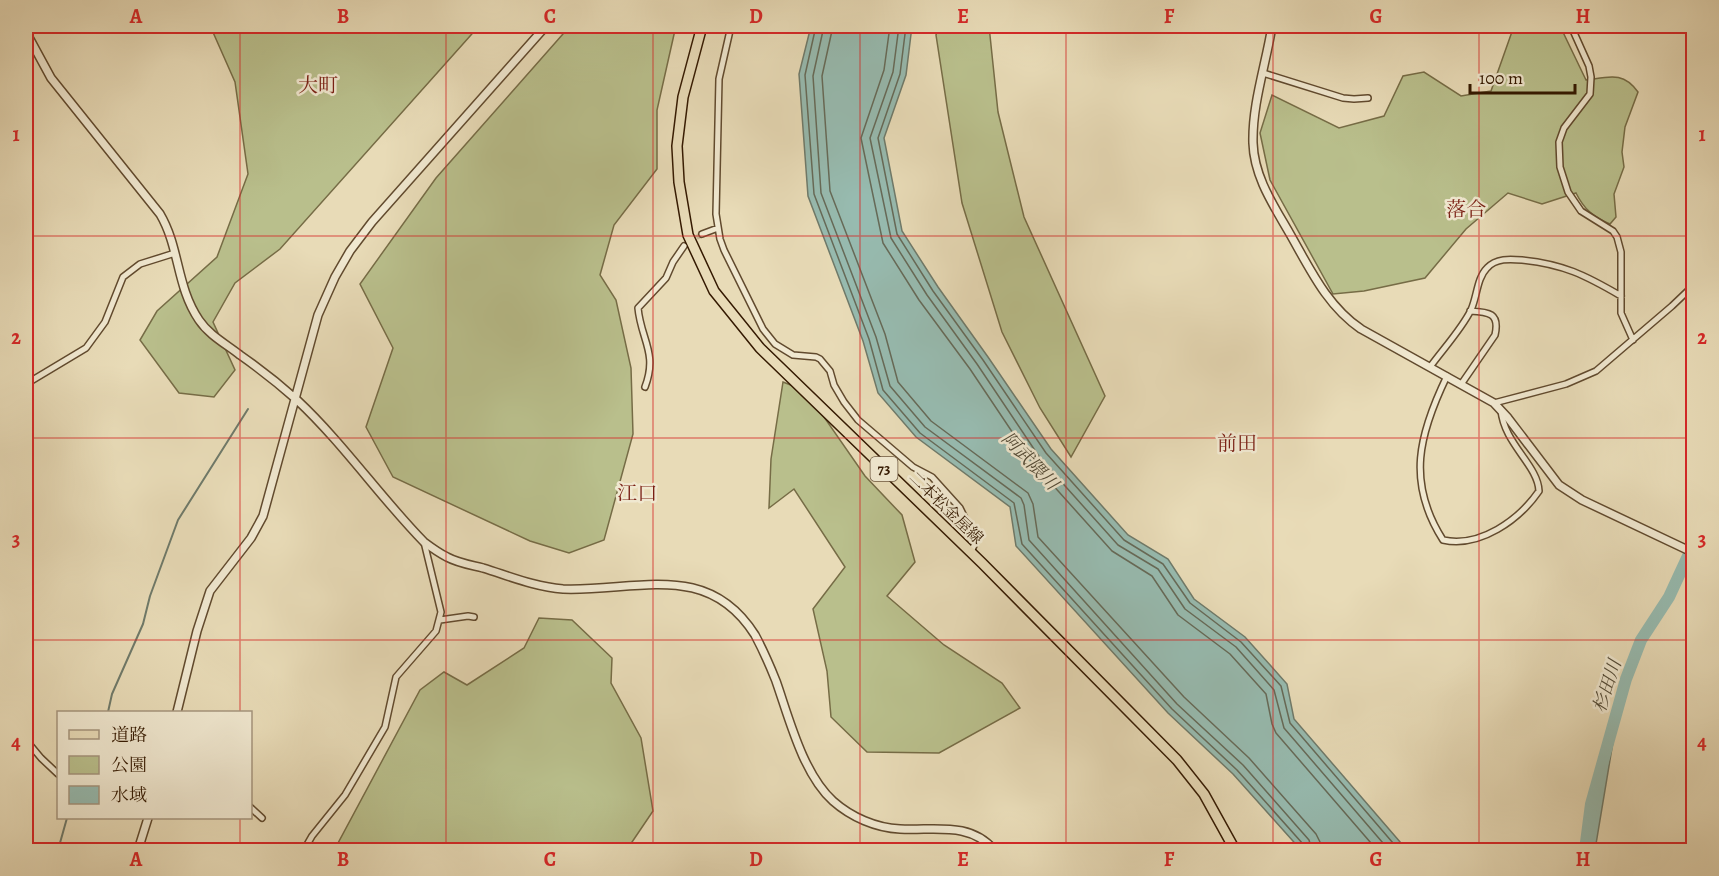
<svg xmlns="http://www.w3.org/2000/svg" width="1719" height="876" viewBox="0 0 1719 876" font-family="Alegreya,'Noto Serif JP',serif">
	<rect width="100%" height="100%" fill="#e8dbb7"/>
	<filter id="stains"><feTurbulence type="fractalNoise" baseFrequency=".00333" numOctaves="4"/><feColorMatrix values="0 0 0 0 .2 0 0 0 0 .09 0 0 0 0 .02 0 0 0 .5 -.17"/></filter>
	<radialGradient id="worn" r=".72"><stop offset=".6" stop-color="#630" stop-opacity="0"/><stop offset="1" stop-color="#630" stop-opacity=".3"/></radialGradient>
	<path fill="#b9bf8c" stroke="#766c46" stroke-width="1.5" d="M218,26H479L280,249L235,283L213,322L235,370L214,397L179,393L140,340L157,311L217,257L248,174L235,82L212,30Z
		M570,26H673L675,30L657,110V169L614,225L600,275L616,300L631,368L633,434L604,540L569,553L530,541L393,477L366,427L393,348L360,284L436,178Z
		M938,26H989L998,112L1024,217L1105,396L1071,457L1040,408L1002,332L962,203L936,35Z
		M1514,26H1560L1586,80C1609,77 1623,71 1638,92L1625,127L1622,152L1624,167L1614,194L1616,217L1610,224C1593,217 1584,209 1576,193L1542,204L1508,193L1466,229L1425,278L1364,291L1333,294L1270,180L1260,133L1272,95L1339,128L1384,116L1403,76L1424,72L1461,96L1491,91Z
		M783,382L806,391L865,476L902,515L915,562L887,596L944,645L1002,683L1020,708L939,753L867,752L831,717L827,671L813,609L845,567L794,489L769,508L771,459Z
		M539,618L572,620L612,658L611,683L641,738L653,811L630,845L602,850H337V845L420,690L444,672L467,685L524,648Z"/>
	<path fill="#97bbb0" stroke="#6f7a6a" stroke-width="1.5" d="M811,26H912L906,75L884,138L902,231L938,287L988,357L1051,449L1128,535L1168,559L1194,599L1245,637L1287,684L1294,719L1407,850H1301L1233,774L1168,713L1016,546L1010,507L916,437L878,393L863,341L808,196L799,74Z
		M1620,700L1595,850H1582Z"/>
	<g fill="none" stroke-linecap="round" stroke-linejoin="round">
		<path stroke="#666a58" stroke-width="1.5" d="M816,26L805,75L814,194L869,339L883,390L920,433L1014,503L1022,544L1172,709L1237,770L1303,844L1305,850
			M824,26L813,76L821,193L876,337L890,386L925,427L1021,498L1024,505L1029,540L1177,704L1243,765L1309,840L1312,850
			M833,26L822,76L830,191L885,334L898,382L931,421L1028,493L1033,504L1038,537L1184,697L1249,758L1316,834L1320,842L1321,850
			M890,26L884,70L861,138L883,243L919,300L970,369L1033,463L1112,551L1152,576L1178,615L1230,654L1266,694L1272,724L1276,733L1377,850
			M899,26L893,72L870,138L891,238L927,295L977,364L1040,458L1118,545L1158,569L1185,609L1236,647L1274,690L1284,728L1389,850
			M906,26L900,74L878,138L897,234L933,291L983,360L1046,453L1124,540L1163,564L1190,603L1241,642L1281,686L1290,723L1399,850"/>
		<path stroke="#6f7a6a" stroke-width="2" d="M108,712L112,694L143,624L150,596L178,520L248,409
			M58,850L67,818"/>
		<path stroke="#97bbb0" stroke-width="12" d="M1585,850L1591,804L1626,679L1641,640L1669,597L1694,543"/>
		<path stroke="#c4b493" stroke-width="5" stroke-dasharray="5 2.5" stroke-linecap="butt" d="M684,246L702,234"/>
		<g stroke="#614a2e" stroke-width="8">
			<path id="minor" d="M731,26L719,79L716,214L720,239L724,250L763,329L775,344L793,355L816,357L820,359L830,371L834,385L844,402L858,420L913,467L932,477L960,508L976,541L971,552
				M1348,26H1352
				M1571,26L1589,66L1591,77L1590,94L1564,128L1559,142L1560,167L1568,192L1581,211L1613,231L1617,237L1621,252V313L1633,340
				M1263,73L1343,98L1354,99L1368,98
				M702,234L718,228
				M1430,367C1443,349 1461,330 1471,310C1477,297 1477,278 1487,268C1496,258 1510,259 1522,260C1563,264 1585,275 1621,296
				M1447,376C1419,434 1406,482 1443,540C1480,548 1519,520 1539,491C1538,465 1504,444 1501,410
				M1462,383L1495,335C1500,313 1489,312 1470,311
				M26,384L86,348L105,322L123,277L140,264L175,253
				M645,387C658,353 641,340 638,308L666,278L673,262L684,246
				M1494,403L1566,384L1596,371L1672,306L1694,285
				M440,620L468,616L474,617
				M26,740L41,758L58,774
				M250,807L262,818
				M304,850L312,836L345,795L385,727L396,677L436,631L441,612L424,542"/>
		</g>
		<g stroke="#614a2e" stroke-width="10">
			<path id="tertiary" d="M1272,26C1266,64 1252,104 1253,143C1254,177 1274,206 1290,234C1310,269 1327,306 1361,329L1494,403L1508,418L1559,485L1582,500L1694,553
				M26,32L51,78L160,214C180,248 176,286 199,320C209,335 226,344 240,355C260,369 279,384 297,400C343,443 380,497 424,542C432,548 439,553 447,557C458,563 471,565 483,568C509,576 535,587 563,589C635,592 707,559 755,635C763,650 770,666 776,681C789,718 803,774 833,801C851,817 876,828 900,829C933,831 970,821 994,850
				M177,712L197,631L210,591L251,538L263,516L318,315L335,277L350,251L372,222L546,26
				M138,850L148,818"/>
		</g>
		<g stroke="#341901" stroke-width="12">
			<path id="primary" d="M702,26L683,97L677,146L679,182L688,235L714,291L760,348L982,563L1177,760L1204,794L1235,850"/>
		</g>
		<use href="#minor" stroke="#f0e8d0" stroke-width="5"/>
		<use href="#tertiary" stroke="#f0e8d0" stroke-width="7"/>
		<use href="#primary" stroke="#e8dbb7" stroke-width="9"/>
	</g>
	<path fill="none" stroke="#d62828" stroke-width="1.5" stroke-opacity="0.55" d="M240,26V712M446,26V850M653,26V850M860,26V850M1066,26V850M1273,26V850M1479,26V850M26,236H1694M26,438H1694M26,640H1694M240,818V850"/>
	<g text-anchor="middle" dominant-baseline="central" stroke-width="5" stroke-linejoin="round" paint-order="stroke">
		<rect fill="#f0e8d0" stroke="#6c573f" stroke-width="1.5" x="870.5" y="457" width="27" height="24" rx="4.5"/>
		<g font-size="15" font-weight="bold" fill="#341901">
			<text x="884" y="469">73</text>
		</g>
		<g font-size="16" fill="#341901" stroke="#f0e8d0">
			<text transform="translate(946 508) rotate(44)">二本松金屋線</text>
		</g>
		<g font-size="18" font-style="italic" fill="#524a36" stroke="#f0e8d0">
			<text transform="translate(1030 461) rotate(46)">阿武隈川</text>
			<text transform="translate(1607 686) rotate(-72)">杉田川</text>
		</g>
		<g font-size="20" fill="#7a1f14" stroke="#f0e8d0">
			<text x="318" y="85">大町</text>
			<text x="1466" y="209">落合</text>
			<text x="1237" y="443">前田</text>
			<text x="637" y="493">江口</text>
		</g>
	</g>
	<rect width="1719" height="876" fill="none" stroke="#e8dbb7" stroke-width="66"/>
	<rect x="57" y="711" width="195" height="108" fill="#f0e8d0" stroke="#a5957d" stroke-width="1.5"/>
	<rect x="69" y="730" width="30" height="9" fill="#e8dbb7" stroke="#a5957d" stroke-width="1.5"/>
	<text x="111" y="741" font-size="18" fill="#341901">道路</text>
	<rect x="69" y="756" width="30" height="18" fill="#b9bf8c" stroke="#a5957d" stroke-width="1.5"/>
	<text x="111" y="771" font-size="18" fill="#341901">公園</text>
	<rect x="69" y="786" width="30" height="18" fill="#97bbb0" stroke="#a5957d" stroke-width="1.5"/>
	<text x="111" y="801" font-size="18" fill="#341901">水域</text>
	<path d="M1470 84v9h105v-9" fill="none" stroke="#341901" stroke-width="3"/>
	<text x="1479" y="84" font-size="18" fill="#341901" stroke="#f0e8d0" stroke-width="4.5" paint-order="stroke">100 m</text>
	<rect x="33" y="33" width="1653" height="810" fill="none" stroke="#d62828" stroke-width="2"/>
	<g font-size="20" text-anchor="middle" font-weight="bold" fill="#d62828">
		<text x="136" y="23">A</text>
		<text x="343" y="23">B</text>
		<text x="550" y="23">C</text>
		<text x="756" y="23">D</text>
		<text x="963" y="23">E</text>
		<text x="1169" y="23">F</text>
		<text x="1376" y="23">G</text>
		<text x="1583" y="23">H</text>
		<text x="16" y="141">1</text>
		<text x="1702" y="141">1</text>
		<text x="16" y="344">2</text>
		<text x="1702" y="344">2</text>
		<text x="16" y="546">3</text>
		<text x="1702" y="546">3</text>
		<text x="16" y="749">4</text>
		<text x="1702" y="749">4</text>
		<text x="136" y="866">A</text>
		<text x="343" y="866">B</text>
		<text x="550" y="866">C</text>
		<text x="756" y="866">D</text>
		<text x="963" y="866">E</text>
		<text x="1169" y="866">F</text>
		<text x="1376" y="866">G</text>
		<text x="1583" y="866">H</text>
	</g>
	<rect width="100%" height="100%" filter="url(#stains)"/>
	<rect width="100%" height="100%" fill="url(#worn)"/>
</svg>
